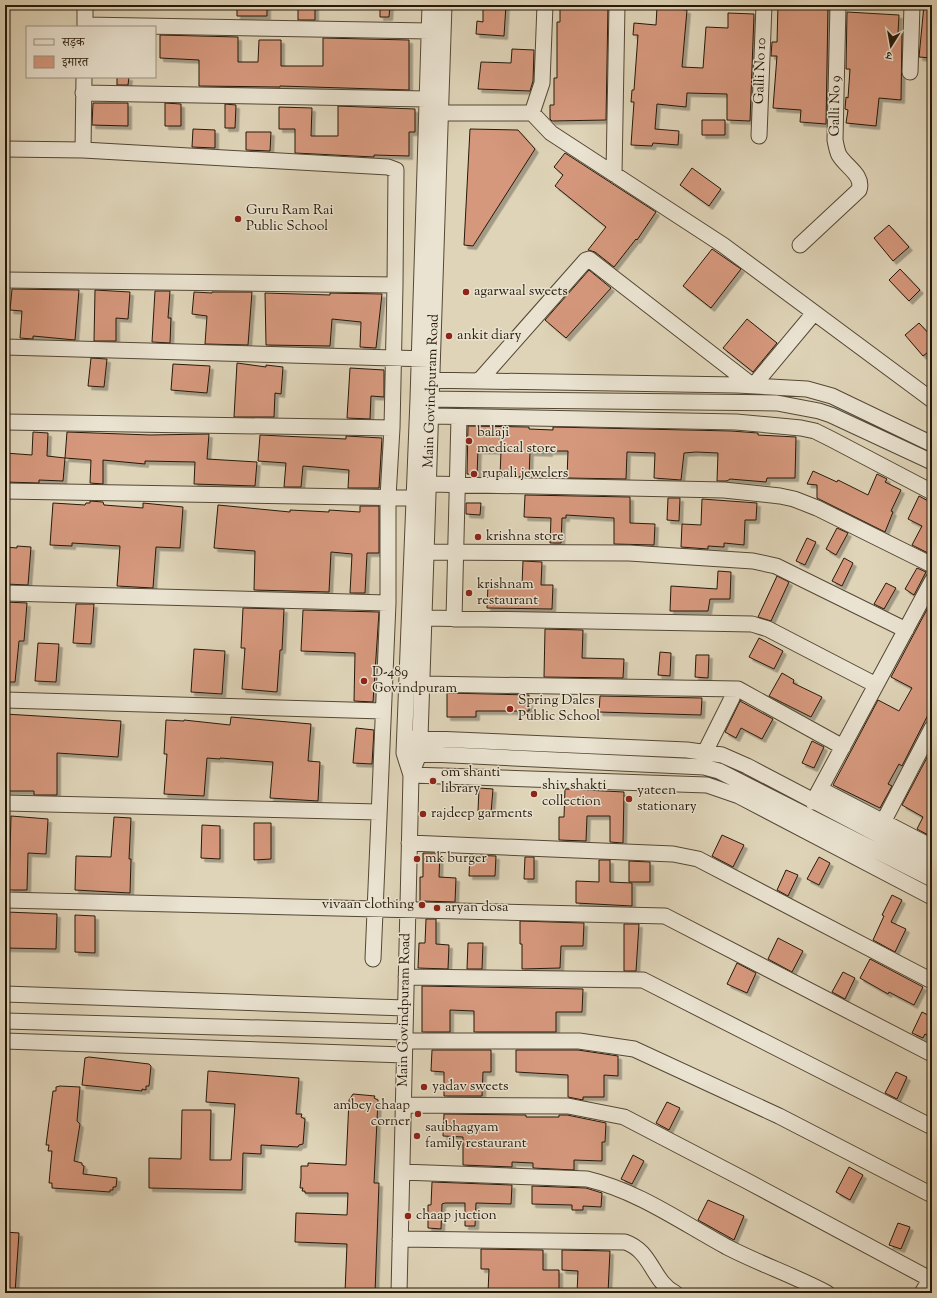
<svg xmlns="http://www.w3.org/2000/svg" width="937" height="1298" viewBox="0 0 937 1298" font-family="'Sorts Mill Goudy','Noto Serif Devanagari',serif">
	<defs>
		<filter id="shadow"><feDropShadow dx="3.5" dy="3.5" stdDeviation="0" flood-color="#0004"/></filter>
	</defs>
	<rect width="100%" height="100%" fill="#dfd4b8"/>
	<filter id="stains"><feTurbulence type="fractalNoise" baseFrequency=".005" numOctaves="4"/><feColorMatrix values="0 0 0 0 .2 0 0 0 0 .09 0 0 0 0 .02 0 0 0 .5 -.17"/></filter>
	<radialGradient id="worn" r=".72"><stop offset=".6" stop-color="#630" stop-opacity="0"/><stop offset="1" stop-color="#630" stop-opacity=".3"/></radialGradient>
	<path fill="#d6987d" stroke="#261909" filter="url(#shadow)" d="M237,5H267V16H237Z
		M298,5H315V20H298Z
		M380,5H390L389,17H380Z
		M483,5H506L504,36L476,34L477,21L483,22Z
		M560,5H608L606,120L552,121L550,119V105H554V78H557V22H560Z
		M778,5H828L826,124L800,122L801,110L773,108L777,56H771L772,42H777Z
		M924,5H932V58L919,57Z
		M657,7L687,10L682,67L703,68L706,27L728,28V13L754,14L750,121L727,120V94L687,93L686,107L657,104L655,129L679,131L678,145L653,143L652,146L631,145L634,102H631L632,90H634L638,35H633L634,23L656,25Z
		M847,12L899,15L898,33H902L901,100L879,98L876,126L846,123L848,110L845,109L846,97L848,98L850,69H846Z
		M160,35L238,37V62H258L259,40H281V66H323V38L409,40V90L280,86V87L199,86V60L160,58Z
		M512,49L534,50L533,81L530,91L478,89L481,62L511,63Z
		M117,77H129L128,85H117Z
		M93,103H128V126L92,125Z
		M165,103L181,104V126H165Z
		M225,104L236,105L235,128H225Z
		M338,106L415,109V132H409V156L374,155V157L295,153V129H279V107L312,108L311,136H338Z
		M702,120H725V135H702Z
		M193,129L215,130V148L192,147Z
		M470,129L518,130L535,149L473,246L464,245Z
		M246,132H271L270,151L246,150Z
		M565,153L656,212L637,240L636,239L614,267L595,252L588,250L606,227L555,186L563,175L554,167Z
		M692,168L721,189L709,206L680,185Z
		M889,225L909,247L893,261L874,238Z
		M712,249L741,269L711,308L683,286Z
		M900,269L920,290L909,301L889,280Z
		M589,270L611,288L566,338L545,320Z
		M12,289L79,290L75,340L33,336V339L20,338L22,311L10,310Z
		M95,290L130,292L128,319L116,318V341H94Z
		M155,291H170L168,318H171L170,343L152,342Z
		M194,292L212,293V292H252L248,345L205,344L207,316L192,314Z
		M265,293L330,295V293L382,294L376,348L360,347L361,322L332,319L330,346L266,345Z
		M747,319L777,343L753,372L723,348Z
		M919,323L932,337V349L923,356L905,335Z
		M91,358L107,359L104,387L88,386Z
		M237,363L266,367V365L283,367L281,394L275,393L274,417H234Z
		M173,364L210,366L207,393L171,390Z
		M350,368L384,370V397L371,396L370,419L347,418Z
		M468,426L529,427V429L553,430V427L731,431L758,433V435L796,437L795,478H767L766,482L730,479L727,481H717L718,453L696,452L684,453L681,480L654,478L655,453L627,452L626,479L567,478L568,451H549V453L530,452L529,477L500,476L501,451L478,450L477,475L467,474Z
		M33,432L48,433L47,456L65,458L63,481L39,480V483L5,482V453L32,455Z
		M67,432L150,435L209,434L207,459L257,462L255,486L194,484L195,462L145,461V464L103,460V484L90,483L91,460L65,458Z
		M260,435L346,439V436L382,438L379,488H348L349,470L303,466L301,487H284L286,463L258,461Z
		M813,471L837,482L838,480L868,495L877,474L887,479L885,482L901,490L891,511L893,512L885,532L817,498V485L807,484Z
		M525,495L630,497V523L655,524L654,545L614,544V518L566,515V518H562L561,543H550L551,518L524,517Z
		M919,496L932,503V555L912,545L922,526L908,519Z
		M668,498H680L679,521L667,520Z
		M702,499L757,503L756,520H745L744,545L724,543V547L708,546V549L681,547L682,524L701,525Z
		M90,501L103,502L104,505L143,508V503L183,507L180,548L156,547L153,588L117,586L120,546L72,543V546L50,545L53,503L85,505L86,503H90Z
		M466,503H481L480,515L466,514Z
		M218,505L290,512V510L329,512V510L360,512V506H379V553H367L365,593H350L352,554L331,552L329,592L254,590L255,551L214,548Z
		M837,528L848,533L836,555L826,549Z
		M807,538L816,542L805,565L796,561Z
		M17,546L31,547L28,585L5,584V547L17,548Z
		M844,558L853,563L842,586L832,581Z
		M523,561L542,562L541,585H553L552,609L487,608L488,584L522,585Z
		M917,568L926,572L914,595L905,589Z
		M718,571L731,572L730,599H710L708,611H670L671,586L717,589Z
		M777,576L789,582L771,621L758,617Z
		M886,583L896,588L884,609L874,604Z
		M932,600V707L902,766L899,764L888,784L892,786L880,808L833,785L878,700L899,711L912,688L891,677Z
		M5,602L27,603L24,641H19L15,682H5Z
		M76,604H94L91,644L73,643Z
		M243,608L284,609L282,650H280L277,692L242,689L245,648H241Z
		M303,610L379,612L373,702L354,701L355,653L301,651Z
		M545,629L583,630L582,658L624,659L623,678L544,677Z
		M759,638L783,651L774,669L749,657Z
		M38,643L59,644L56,682L35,681Z
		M194,649L225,651L222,694L191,692Z
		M660,652L671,653L670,676L658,675Z
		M696,655H709L708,678L695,677Z
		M782,673L794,680L793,683L822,697L811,717L769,696Z
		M447,693L529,695V711H476V717H447Z
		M600,696L702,698L701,715L599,712Z
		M740,701L773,719L762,739L741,728L736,738L725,732Z
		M5,714L121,721L118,757L57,753V795H34V791H5Z
		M231,717L311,724L308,761L320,762L318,801L270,798L273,762L220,758V759L207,758L204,796L164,794L167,754H164L166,720L184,721V720L230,725Z
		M356,728L374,730L372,764L353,763Z
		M812,741L824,747L814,768L802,763Z
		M932,748V837L917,829L923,817L902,805Z
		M479,788L493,789L491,813L478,811Z
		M565,789L624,792L623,843L610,842V816H587L586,841L559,840V817H564Z
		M11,816L48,819L46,854L28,853L27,890H9Z
		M114,817L131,818L129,859H131L130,893L75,890L76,856L111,857Z
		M254,823H271V859L254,860Z
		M202,825L220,826V859L201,858Z
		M722,835L744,845L733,867L712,856Z
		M423,853H440L439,877L456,878L455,902L420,901V877H423Z
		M470,855L496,856L495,876H469Z
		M525,857H534V879H524Z
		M819,857L830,863L819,885L807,879Z
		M599,860H610V882L632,883V906L576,903V881L599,882Z
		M629,861L650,862V882H629Z
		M786,870L798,875L788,896L777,890Z
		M892,895L902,900L891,922L906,929L895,952L873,940L884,916L882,915Z
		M6,912L57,914L56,949L5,948Z
		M75,915L95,916V953L75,952Z
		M426,919H436V944L449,945L448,969L418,968L419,943H425Z
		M520,921L584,923L583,946H561L560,968L522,969V944H520Z
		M624,924H639L636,971H624Z
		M778,938L803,951L792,972L768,959Z
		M468,943H483L482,969H467Z
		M870,959L923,987L914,1005L889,992L888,994L860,978Z
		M737,963L756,973L747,993L727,984Z
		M843,972L855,978L845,999L832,992Z
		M422,986L583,989L582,1012H556V1032H474V1011L450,1010V1032H422Z
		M922,1012L932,1017V1038L925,1034L923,1038L912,1033Z
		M432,1050H491V1072H483L482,1096H444V1072L431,1071Z
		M516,1050H578L618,1056V1076L604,1075V1097H583V1100L568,1097V1075L516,1072Z
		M89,1057L149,1064L151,1066L149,1086H146V1090L142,1089V1091L82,1085L85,1058Z
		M208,1071L299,1078L296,1114H302L301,1117L305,1119L303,1144L299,1145L298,1147L261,1145V1154L243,1153L242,1190L149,1188V1158L181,1159L182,1110H211L210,1160H231L235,1104L206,1102Z
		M896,1072L907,1077L897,1099L885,1093Z
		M60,1086L80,1087L77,1121L80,1124L74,1161L82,1163V1165L84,1166L83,1174L117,1178L116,1187H113V1190H110V1192L52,1188V1183H49L52,1151H48L49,1145H46L53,1091H56V1087Z
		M353,1094L375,1096L374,1098L378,1100L374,1183H379L375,1293H345L347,1244L295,1242L296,1213L347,1215L348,1193H305V1191H302L303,1188H300L301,1178V1166H308V1163L346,1165L349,1100Z
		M667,1102L680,1108L669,1130L656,1123Z
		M444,1114L526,1115V1117H559V1115H567L606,1123L605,1142H602V1161L574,1160V1170L533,1168V1163L512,1162V1167L463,1165V1137L443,1136Z
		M633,1155L644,1161L632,1184L621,1179Z
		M849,1167L863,1175L850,1200L836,1192Z
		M432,1182L512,1185L511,1204L476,1203L475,1226H465V1203H445L442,1204L441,1229L428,1228V1205H431Z
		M532,1186L586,1188L602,1193L601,1207L583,1206V1210H572V1205L532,1204Z
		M708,1200L744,1216L734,1240L698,1220Z
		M898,1223L910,1227L901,1249L889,1245Z
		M5,1232L19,1233L15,1293H5Z
		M481,1249L543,1250V1270H559V1293H488L489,1269H481Z
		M562,1250L610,1251L608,1293H577L578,1271L562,1270Z"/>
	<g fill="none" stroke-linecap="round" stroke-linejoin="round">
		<g stroke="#544835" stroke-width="17">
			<path id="minor" d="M85,25L429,31
				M85,27V5
				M910,72L912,5
				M84,77L83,150L388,167L396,170L395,285L392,428L388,497V603L373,959
				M83,93L427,99
				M441,113H532L551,133L723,245L932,400
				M532,113L542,83L545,5
				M759,136L764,5
				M5,149L83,150
				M614,174L617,5
				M800,245L859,190C864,175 846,167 839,155C837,151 836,145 835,140L838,5
				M5,280L395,285
				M5,347L428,359
				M423,380L737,385L807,389L832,396L932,444
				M479,381L586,260L589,259L753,386L814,313
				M423,399L777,403L819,411L831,415L932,462
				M432,416L736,422L801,428L815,431L833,440L932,492
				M5,422L392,428
				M429,484L724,490L780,496L794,499L817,508L932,565
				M5,491L414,498
				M427,552L629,553L753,561L776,566L906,630
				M5,593L388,603
				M425,618L752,624L768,629L876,685
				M454,619L459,417
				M422,684L738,689L843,747
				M5,700L383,711
				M411,738L687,750L722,755L747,766L932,863
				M705,752L732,698
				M410,753L704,767L719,771L932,879
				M411,775L404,753L418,399L430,5
				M411,775L707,785L739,796L932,897
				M820,789L932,847
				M813,802L932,581
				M5,803L379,812
				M879,830L932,728
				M409,843L673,854L698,859L932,981
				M5,900L665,916L932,1054
				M406,977L643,980L932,1127
				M5,994L405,1008
				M5,1021L405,1032
				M5,1041L404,1055
				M405,1041H579L634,1049L779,1116L932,1195
				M403,1105L568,1106L624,1117L747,1181L930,1279
				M402,1172L587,1179C638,1191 681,1222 727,1247C760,1264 795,1276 827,1293
				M400,1239L625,1242C652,1251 652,1281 675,1293
				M399,1293L411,775L419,754L420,738L444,5
				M922,1293L932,1276"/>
		</g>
		<use href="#minor" stroke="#eae3d1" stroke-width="15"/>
	</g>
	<g fill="#8f2418" stroke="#eae3d1" stroke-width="1.5">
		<circle cx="238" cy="219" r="4"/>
		<circle cx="466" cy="292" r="4"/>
		<circle cx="449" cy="336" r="4"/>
		<circle cx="469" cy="441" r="4"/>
		<circle cx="474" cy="474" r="4"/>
		<circle cx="478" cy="537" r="4"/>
		<circle cx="469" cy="593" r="4"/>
		<circle cx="364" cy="681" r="4"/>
		<circle cx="510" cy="709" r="4"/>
		<circle cx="433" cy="781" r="4"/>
		<circle cx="534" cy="794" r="4"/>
		<circle cx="629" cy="799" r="4"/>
		<circle cx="423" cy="814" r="4"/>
		<circle cx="417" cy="859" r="4"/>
		<circle cx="422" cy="905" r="4"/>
		<circle cx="437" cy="908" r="4"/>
		<circle cx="424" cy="1087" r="4"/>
		<circle cx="418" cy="1114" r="4"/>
		<circle cx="417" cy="1136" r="4"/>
		<circle cx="408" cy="1216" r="4"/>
	</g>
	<g text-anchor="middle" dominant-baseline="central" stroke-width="3" stroke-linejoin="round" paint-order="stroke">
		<g font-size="14" fill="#261909" stroke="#eae3d1">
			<text transform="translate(761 71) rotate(-88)">Galli No 10</text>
			<text transform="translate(836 106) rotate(-89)">Galli No 9</text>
			<text transform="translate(432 391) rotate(-88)">Main Govindpuram Road</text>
			<text transform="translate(405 1010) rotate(-89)">Main Govindpuram Road</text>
		</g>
		<g font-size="14" fill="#261909" stroke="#eae3d1" text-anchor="start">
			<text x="246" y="211">Guru Ram Rai<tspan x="246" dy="16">Public School</tspan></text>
			<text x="474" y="292">agarwaal sweets</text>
			<text x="457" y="336">ankit diary</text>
			<text x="477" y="433">balaji<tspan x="477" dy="16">medical store</tspan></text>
			<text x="482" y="474">rupali jewelers</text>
			<text x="486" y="537">krishna store</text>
			<text x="477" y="585">krishnam<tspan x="477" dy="16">restaurant</tspan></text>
			<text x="372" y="673">D-489<tspan x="372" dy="16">Govindpuram</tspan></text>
			<text x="518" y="701">Spring Dales<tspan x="518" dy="16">Public School</tspan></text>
			<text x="441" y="773">om shanti<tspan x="441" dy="16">library</tspan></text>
			<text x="542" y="786">shiv shakti<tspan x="542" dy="16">collection</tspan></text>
			<text x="637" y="791">yateen<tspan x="637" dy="16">stationary</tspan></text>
			<text x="431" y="814">rajdeep garments</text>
			<text x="425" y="859">mk burger</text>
			<text x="414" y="905" text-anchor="end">vivaan clothing</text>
			<text x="445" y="908">aryan dosa</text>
			<text x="432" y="1087">yadav sweets</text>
			<text x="410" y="1106" text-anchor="end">ambey chaap<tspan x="410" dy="16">corner</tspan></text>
			<text x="425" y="1128">saubhagyam<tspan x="425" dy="16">family restaurant</tspan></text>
			<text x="416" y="1216">chaap juction</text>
		</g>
	</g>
	<rect width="937" height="1298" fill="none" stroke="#dfd4b8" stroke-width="20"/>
	<rect x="6" y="6" width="925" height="1286" fill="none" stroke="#261909" stroke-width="2"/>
	<rect x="10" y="10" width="917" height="1278" fill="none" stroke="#261909"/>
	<rect x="26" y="26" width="130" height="52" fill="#eae3d1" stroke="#9c9281"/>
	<rect x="34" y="39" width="20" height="6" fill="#eae3d1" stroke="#9c9281"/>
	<text x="62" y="46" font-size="12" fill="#261909">सड़क</text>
	<rect x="34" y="56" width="20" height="12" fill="#d6987d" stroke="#9c9281"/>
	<text x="62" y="66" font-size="12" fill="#261909">इमारत</text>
	<g transform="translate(891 46) rotate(191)" stroke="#eae3d1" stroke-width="3" paint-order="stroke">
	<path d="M0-3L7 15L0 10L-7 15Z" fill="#261909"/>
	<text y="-6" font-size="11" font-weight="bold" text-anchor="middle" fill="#261909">उ</text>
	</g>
	<rect width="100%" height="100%" filter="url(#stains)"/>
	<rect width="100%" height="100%" fill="url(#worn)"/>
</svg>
